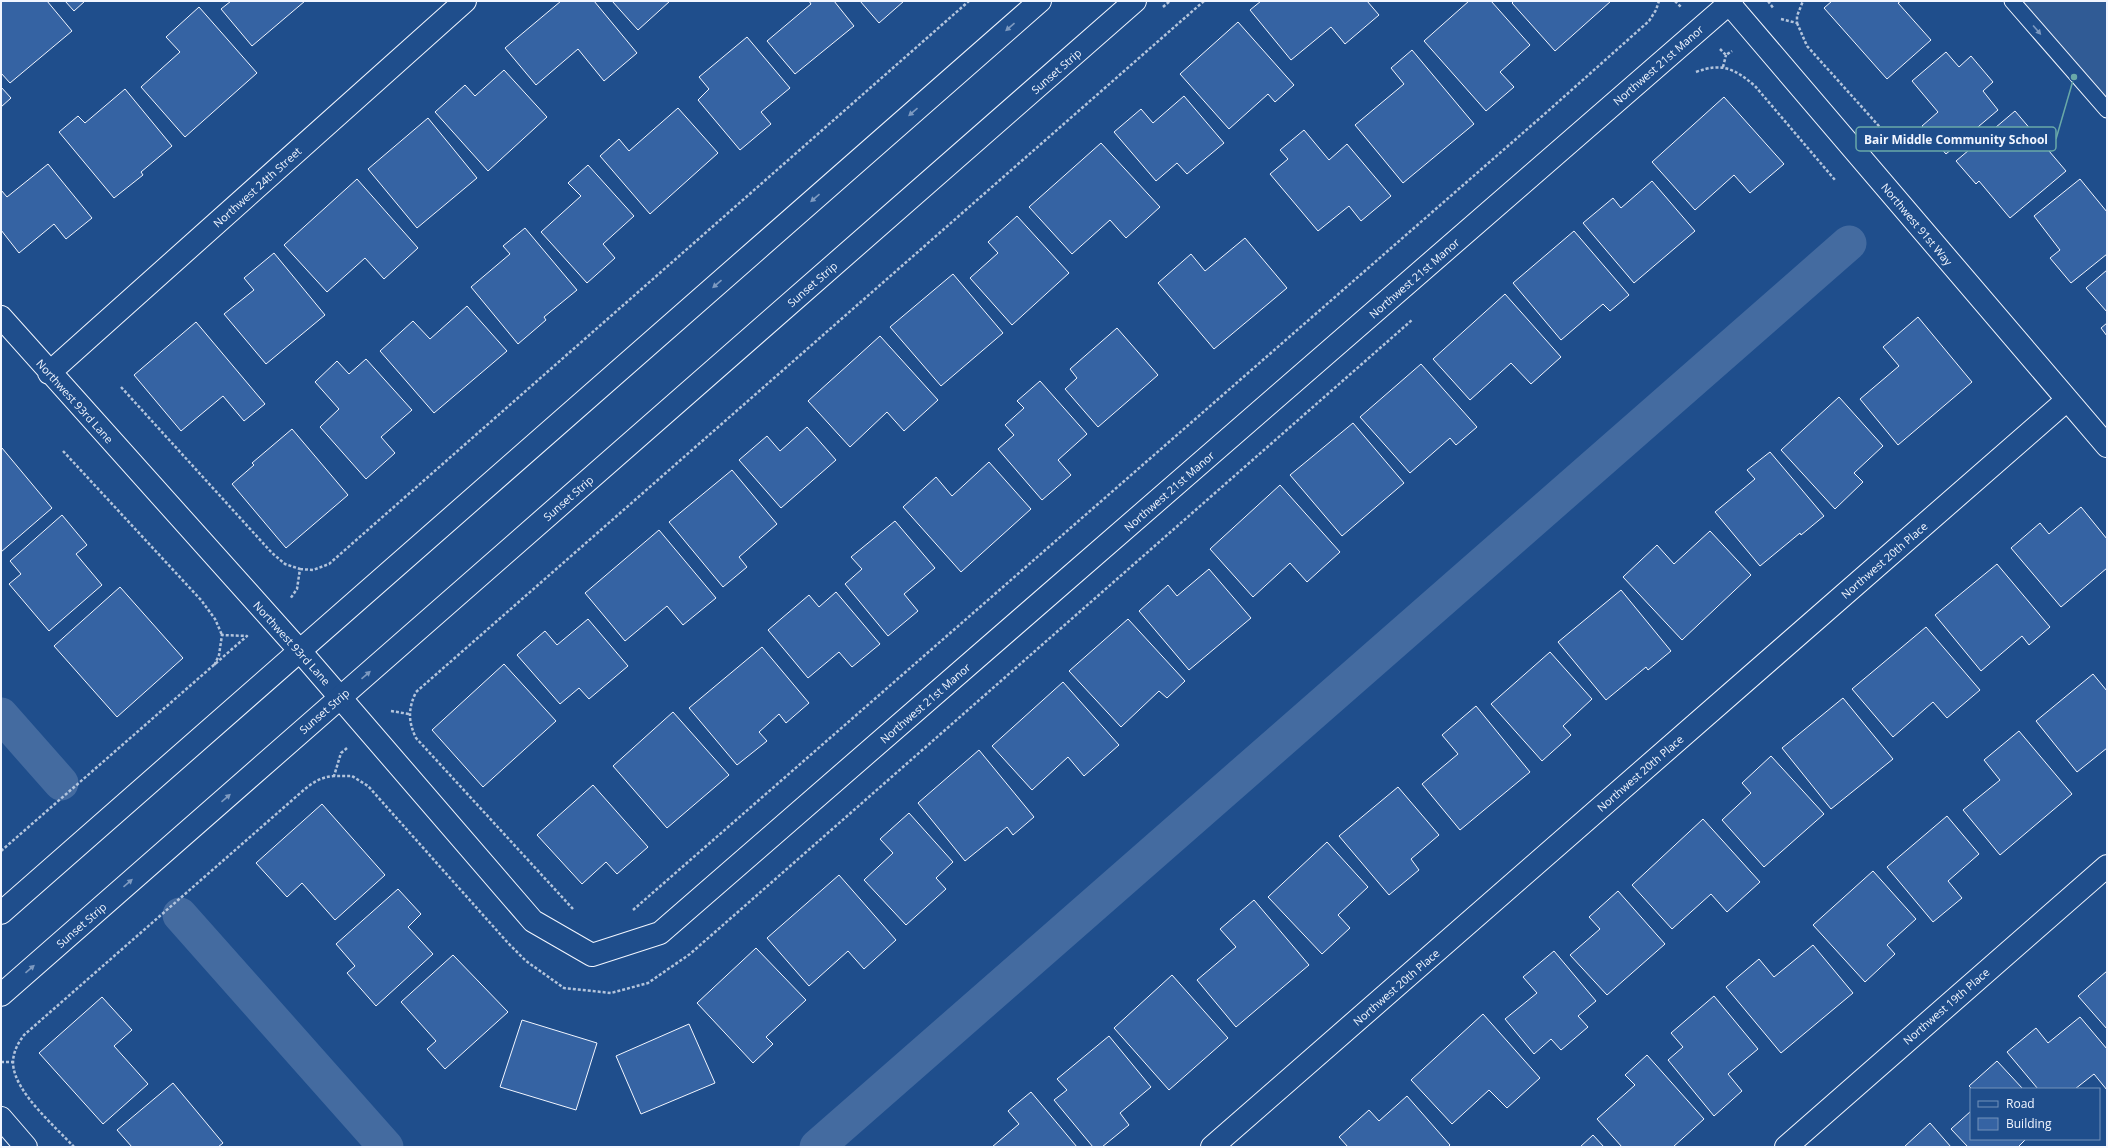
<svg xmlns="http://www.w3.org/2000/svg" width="2108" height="1148" viewBox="0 0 2108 1148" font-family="'Open Sans',sans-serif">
	<rect width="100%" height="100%" fill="#1f4e8c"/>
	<path fill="#305b95" stroke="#a8bbd7" d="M2020,1H2107V101Z"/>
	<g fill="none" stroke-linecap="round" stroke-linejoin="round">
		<path stroke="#446ba0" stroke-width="35" d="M1,715L61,783
			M180,915L386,1147
			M817,1147L1849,243"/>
	</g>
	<path fill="#3563a3" stroke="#f2f6ff" d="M1,1H47L72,31L10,83L1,73Z
		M65,1H85L74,11Z
		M231,1H305L252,46L221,9Z
		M561,1H594L637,53L604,81L578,49L536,85L505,48Z
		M612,1H670L638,30Z
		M809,1H834L854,26L795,74L767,41L811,4Z
		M860,1H904L879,23Z
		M1261,1H1367L1379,15L1345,44L1331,27L1291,60L1250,10Z
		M1469,1H1491L1530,45L1500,72L1514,87L1486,111L1424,41Z
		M1514,1H1611L1555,51L1512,3Z
		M1832,1H1901L1898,3L1931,40L1887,79L1824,8Z
		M199,7L257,73L185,137L141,87L180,52L166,37Z
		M1238,22L1294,85L1275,102L1268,94L1229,129L1180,74Z
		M747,37L790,88L761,112L771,124L740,150L698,100L709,89L699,77Z
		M1412,50L1474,124L1403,183L1355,125L1404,84L1391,68Z
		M1946,52L1959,67L1971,56L1993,82L1983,91L1998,110L1946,154L1922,126L1938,112L1912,81Z
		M504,70L547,117L488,171L435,112L465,85L475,96Z
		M1,87L11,98L1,107Z
		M125,89L172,146L141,172L143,175L114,198L59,132L78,116L85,123Z
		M1184,96L1224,143L1187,174L1177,163L1156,181L1114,132L1141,109L1153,123Z
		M1724,97L1784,164L1750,193L1734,175L1695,210L1652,162Z
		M678,108L718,153L650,214L600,156L619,139L629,151Z
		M2015,111L2066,171L2010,218L1979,181L1976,184L1956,161Z
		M428,118L477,178L417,228L368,169Z
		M1304,130L1329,160L1347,144L1391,196L1361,221L1349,206L1318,231L1270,174L1288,159L1280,150Z
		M1101,143L1160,207L1126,238L1110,220L1072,254L1029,207Z
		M48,164L92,218L66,239L54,224L19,253L1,230V190L7,197Z
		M588,165L634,216L603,244L615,258L587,283L541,232L581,196L568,183Z
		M357,179L418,248L384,279L365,258L327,292L284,245Z
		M2080,179L2107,212V254L2071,283L2050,258L2060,250L2034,216Z
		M1652,181L1695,231L1634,283L1583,223L1613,198L1621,208Z
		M1017,216L1069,273L1012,325L970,278L998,253L988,242Z
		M525,228L577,290L544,317L546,320L518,344L471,287L510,254L503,246Z
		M1574,231L1629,295L1610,311L1603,304L1561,340L1513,283Z
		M1245,238L1287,288L1214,349L1158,283L1191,254L1205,271Z
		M274,253L325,315L266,364L224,314L254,290L244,278Z
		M2107,270V312L2086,288Z
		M953,274L1003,333L941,386L890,327Z
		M1505,294L1561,357L1531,384L1511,363L1470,400L1433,359Z
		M467,306L507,351L434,413L380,351L413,321L430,339Z
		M1918,317L1972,382L1898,445L1860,399L1899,366L1883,347Z
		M196,322L265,404L244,421L223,396L181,431L134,375Z
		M2107,323V336L2101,328Z
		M1117,328L1158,375L1098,427L1065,389L1077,378L1070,369Z
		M880,336L938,400L904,431L887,412L850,447L808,401Z
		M366,359L412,410L381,437L395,453L366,479L320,427L339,409L315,382L337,361L349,374Z
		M1421,364L1477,427L1456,445L1450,438L1410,473L1360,417Z
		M1040,381L1087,434L1058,460L1071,475L1042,500L998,449L1014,435L1005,425L1024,408L1017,401Z
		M1839,397L1883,446L1854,473L1863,482L1835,509L1781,450Z
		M1353,423L1404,483L1342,536L1290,475Z
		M807,427L836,460L781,508L739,460L767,436L780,451Z
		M292,429L348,495L286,548L232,484L254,465L252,463Z
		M2,448L52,508L1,552V449Z
		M1770,452L1824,516L1801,535L1800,533L1760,566L1715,512L1755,479L1747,470Z
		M989,462L1031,509L961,572L903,507L936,477L952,496Z
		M732,470L777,524L739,557L747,567L723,587L669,522Z
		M1280,485L1340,552L1307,582L1290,563L1253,597L1210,549Z
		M2081,507L2107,539V568L2061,607L2011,548L2040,523L2049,534Z
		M62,515L87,545L76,554L102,585L49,631L9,584L21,574L10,561Z
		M895,521L935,568L904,594L918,611L888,636L845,584L862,569L851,557Z
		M659,530L716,598L683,625L667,606L625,641L585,593Z
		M1710,531L1751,575L1682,640L1623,577L1657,545L1674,564Z
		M1997,564L2050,627L2029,645L2022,636L1981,671L1935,615Z
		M1209,569L1251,618L1189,670L1139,611L1168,585L1177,596Z
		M120,587L183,658L117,717L54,646Z
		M1621,590L1671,651L1648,670L1646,667L1606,700L1558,642Z
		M836,592L880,644L852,667L839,652L808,678L768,630L809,595L819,607Z
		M588,619L628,666L589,699L579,688L560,704L517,655L545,631L557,645Z
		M1128,619L1185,681L1167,698L1159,691L1121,727L1069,671Z
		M1926,627L1980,690L1947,718L1933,702L1893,737L1852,689Z
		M762,647L809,703L786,723L779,714L759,732L767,741L737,765L689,708Z
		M1550,652L1592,699L1563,726L1571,735L1542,761L1491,704Z
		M504,664L556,721L483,787L432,730Z
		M2093,674L2107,691V748L2077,772L2036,721Z
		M1063,682L1119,745L1084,776L1068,757L1032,790L992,746Z
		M1843,698L1893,759L1831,809L1782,748Z
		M1476,706L1530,772L1460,830L1422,784L1458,754L1442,735Z
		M673,712L729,775L667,828L613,766Z
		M2019,731L2072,794L2000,855L1963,810L2000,780L1984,760Z
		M979,750L1034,817L1013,835L1007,827L965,861L918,803Z
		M1771,756L1824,814L1764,867L1722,820L1751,793L1742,783Z
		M593,785L648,847L617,874L606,862L582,884L537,835Z
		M1398,787L1439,835L1411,859L1419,870L1389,895L1339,836Z
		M322,804L385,875L335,920L302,883L287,897L256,863Z
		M909,813L953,862L936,878L946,889L906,925L864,880L893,853L880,839Z
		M1947,816L1979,854L1948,881L1962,898L1933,922L1887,867Z
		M1703,819L1760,882L1727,912L1711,894L1672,929L1632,885Z
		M1327,842L1368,887L1338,915L1350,928L1322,954L1268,897Z
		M1873,871L1916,919L1887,945L1895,954L1865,982L1813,925Z
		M839,875L896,940L864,969L848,951L809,986L767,938Z
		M398,889L421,914L408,927L433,954L376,1006L347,973L355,966L336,944Z
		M1618,891L1665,944L1607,995L1570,955L1600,929L1589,917Z
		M1254,900L1309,965L1236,1027L1197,980L1236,947L1220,929Z
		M1813,945L1853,993L1781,1053L1726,987L1759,959L1774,977Z
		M756,948L806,1000L766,1037L773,1044L753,1063L697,1003Z
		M1554,951L1596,1001L1578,1016L1588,1027L1561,1050L1551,1039L1534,1054L1505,1019L1537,993L1523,977Z
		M453,955L508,1012L445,1069L427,1049L436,1041L401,1002Z
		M2107,971V1029L2078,996Z
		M1172,975L1228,1038L1169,1090L1114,1028Z
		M1714,996L1758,1049L1728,1074L1742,1091L1714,1116L1668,1060L1683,1047L1671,1033Z
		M102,997L132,1030L114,1046L148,1084L103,1124L39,1053Z
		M1483,1014L1540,1078L1507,1108L1489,1090L1452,1124L1411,1080Z
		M2080,1017L2107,1049V1090L2094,1074L2075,1089H2038L2007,1052L2036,1028L2048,1043Z
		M522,1020L597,1043L576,1110L500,1087Z
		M689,1024L715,1083L641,1114L616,1056Z
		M1109,1036L1151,1087L1120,1113L1129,1125L1102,1147H1093L1054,1100L1067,1090L1057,1079Z
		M1647,1055L1704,1119L1673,1147H1622L1597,1119L1635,1085L1625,1075Z
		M1997,1061L2023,1089H1972L1969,1086Z
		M173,1083L223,1143L218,1147H132L117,1130Z
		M1031,1092L1077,1147H992L1019,1124L1008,1111Z
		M1407,1096L1450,1145L1448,1147H1348L1339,1137L1369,1110L1379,1121Z
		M1971,1111V1139H2026L2018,1147H1968L1951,1129Z
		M1930,1123L1951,1147H1904Z
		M1593,1135L1604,1147H1580Z"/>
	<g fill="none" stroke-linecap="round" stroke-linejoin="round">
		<g stroke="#f2f6ff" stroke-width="17">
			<path id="lane" d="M2012,1L2107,110"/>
		</g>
		<g stroke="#f2f6ff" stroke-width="24">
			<path id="street" d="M1727,1L2107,446
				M1,317L300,651L533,921L592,955L660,933L1732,1
				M49,373L465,1
				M1,1118L26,1147
				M1212,1147L2067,400
				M1786,1147L2107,866"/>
		</g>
		<g stroke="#f2f6ff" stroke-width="24">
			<path id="secondary" d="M1,913L1040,1
				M1,995L1135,1"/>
		</g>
		<path stroke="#b3c4dc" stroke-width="2.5" stroke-dasharray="3 2" stroke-linecap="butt" d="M1675,1L1681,7
			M1768,1L1774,9
			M1163,7L1170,1
			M1781,19L1797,23V16L1803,1
			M1797,23L1807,46L1887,135
			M1720,49L1726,55L1732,51
			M1723,67L1726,55
			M1696,72C1722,62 1735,69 1755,86L1835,180
			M121,387L272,553L285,564L300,569L297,589L290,599
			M63,451L201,600L215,619L222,635
			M300,569L313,570L329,564L969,1
			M391,711L409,714
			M347,748L341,753L334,776H352L368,786L508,943L526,961L564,988L611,993L648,983L690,954L1412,320
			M1,851L247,636L222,635L219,655L214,666
			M573,909L416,738C408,721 408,709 416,692L1204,1
			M633,910L1548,111L1649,21L1656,10L1659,1
			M1,1062H12
			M74,1147C55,1126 14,1092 13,1063C13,1052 18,1043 24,1035L298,795C309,785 319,777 334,776"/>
		<use href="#lane" stroke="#1f4e8c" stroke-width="15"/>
		<use href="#street" stroke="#1f4e8c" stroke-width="22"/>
		<use href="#secondary" stroke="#1f4e8c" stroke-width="22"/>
	</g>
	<defs><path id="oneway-solid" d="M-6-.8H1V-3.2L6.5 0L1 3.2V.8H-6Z"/></defs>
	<g fill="#7e9ac0">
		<use href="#oneway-solid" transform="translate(1010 27) rotate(139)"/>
		<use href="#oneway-solid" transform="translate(2037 30) rotate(49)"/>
		<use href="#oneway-solid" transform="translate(913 112) rotate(139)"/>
		<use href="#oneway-solid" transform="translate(815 198) rotate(139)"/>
		<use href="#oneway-solid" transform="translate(717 284) rotate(139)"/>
		<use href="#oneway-solid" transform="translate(366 675) rotate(-41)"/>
		<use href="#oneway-solid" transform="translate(226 798) rotate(-41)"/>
		<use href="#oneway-solid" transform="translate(128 883) rotate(-41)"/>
		<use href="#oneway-solid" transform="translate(30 969) rotate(-41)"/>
	</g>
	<g text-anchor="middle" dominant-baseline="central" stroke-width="3" stroke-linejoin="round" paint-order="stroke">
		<g font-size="11" fill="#f2f6ff" stroke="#1f4e8c">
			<text transform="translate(1658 65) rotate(-41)">Northwest 21st Manor</text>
			<text transform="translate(1056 71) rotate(-41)">Sunset Strip</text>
			<text transform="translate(257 187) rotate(-42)">Northwest 24th Street</text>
			<text transform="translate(1917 224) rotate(50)">Northwest 91st Way</text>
			<text transform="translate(1414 278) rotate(-41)">Northwest 21st Manor</text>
			<text transform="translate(812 284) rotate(-41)">Sunset Strip</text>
			<text transform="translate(75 401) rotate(48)">Northwest 93rd Lane</text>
			<text transform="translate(1169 491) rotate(-41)">Northwest 21st Manor</text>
			<text transform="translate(568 498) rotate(-41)">Sunset Strip</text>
			<text transform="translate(1884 560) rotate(-41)">Northwest 20th Place</text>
			<text transform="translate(292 643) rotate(48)">Northwest 93rd Lane</text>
			<text transform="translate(925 703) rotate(-41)">Northwest 21st Manor</text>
			<text transform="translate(324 711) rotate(-41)">Sunset Strip</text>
			<text transform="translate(1640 773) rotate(-41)">Northwest 20th Place</text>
			<text transform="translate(81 925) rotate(-41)">Sunset Strip</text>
			<text transform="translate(1396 987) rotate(-41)">Northwest 20th Place</text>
			<text transform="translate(1946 1006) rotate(-41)">Northwest 19th Place</text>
		</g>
	</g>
	<path fill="none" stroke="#6aa9a8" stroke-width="1.5" d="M2074 77L2056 139"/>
	<circle fill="#6aa9a8" stroke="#1f4e8c" stroke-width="1.5" cx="2074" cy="77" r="4"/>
	<rect fill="#1f4e8c" stroke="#6aa9a8" stroke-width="1.5" x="1856" y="127" width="200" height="24" rx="4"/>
	<g font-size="12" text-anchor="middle" font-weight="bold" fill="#f2f6ff">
		<text x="1956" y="144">Bair Middle Community School</text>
	</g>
	<rect width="2108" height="1148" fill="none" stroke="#f2f6ff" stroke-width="4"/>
	<rect x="1970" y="1088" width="130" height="52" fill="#1f4e8c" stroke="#7391ba"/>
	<rect x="1978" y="1101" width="20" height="6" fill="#1f4e8c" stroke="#7391ba"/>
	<text x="2006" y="1108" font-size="12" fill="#f2f6ff">Road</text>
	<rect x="1978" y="1118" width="20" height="12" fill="#3563a3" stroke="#7391ba"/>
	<text x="2006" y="1128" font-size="12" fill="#f2f6ff">Building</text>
</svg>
